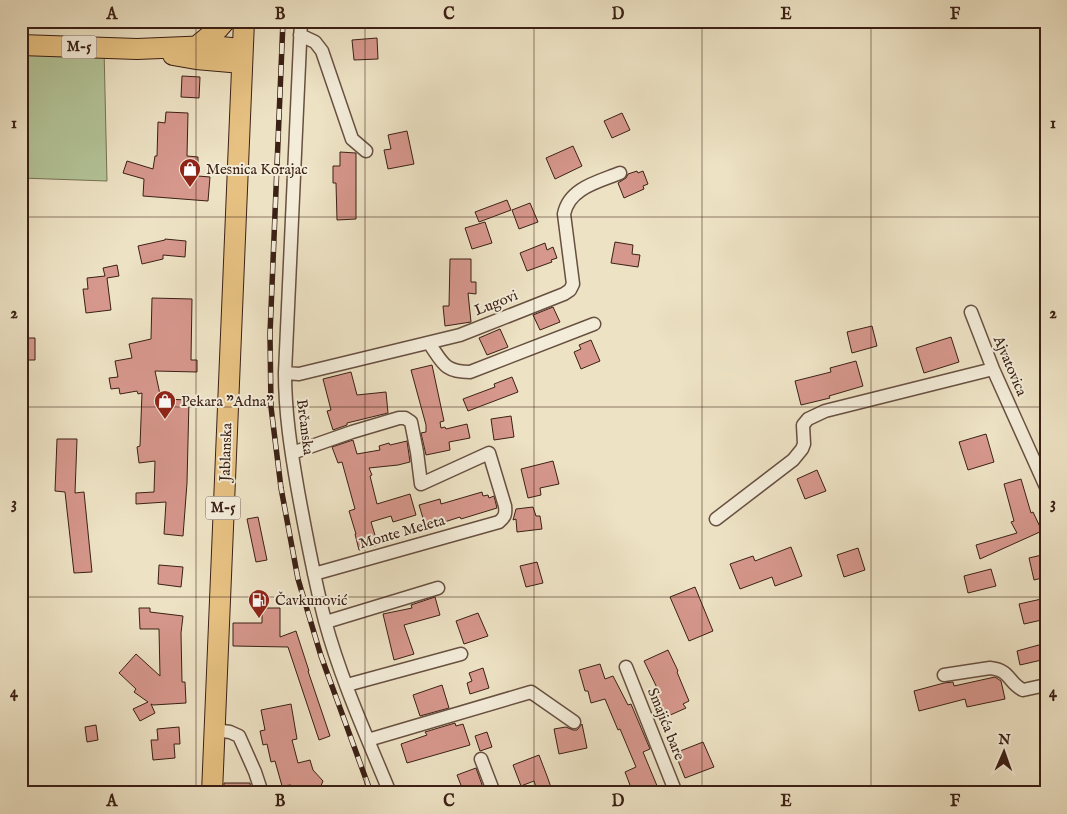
<svg xmlns="http://www.w3.org/2000/svg" width="1067" height="814" viewBox="0 0 1067 814" font-family="'IM FELL English',serif">
	<rect width="100%" height="100%" fill="#ede2c4"/>
	<filter id="stains"><feTurbulence type="fractalNoise" baseFrequency=".004" numOctaves="4"/><feColorMatrix values="0 0 0 0 .2 0 0 0 0 .09 0 0 0 0 .02 0 0 0 .5 -.17"/></filter>
	<radialGradient id="worn" r=".72"><stop offset=".6" stop-color="#630" stop-opacity="0"/><stop offset="1" stop-color="#630" stop-opacity=".3"/></radialGradient>
	<path fill="#b3c498" stroke="#777256" d="M21,45L104,48L107,181L21,178Z"/>
	<path fill="#d6978c" stroke="#3b2015" d="M377,38L378,59L354,60L352,40Z
		M182,76L200,77L199,98L181,97Z
		M166,112L188,113L187,156L198,157V176L210,177L208,201L143,196L144,179L123,173L127,161L153,169L155,156H157L158,122L165,123Z
		M622,113L630,130L612,138L604,121Z
		M407,131L414,164L388,169L384,150L391,149L388,135Z
		M573,146L582,166L555,179L546,158Z
		M340,152L356,153V219L337,220L336,183H333V166H340Z
		M637,171L638,173L643,171L648,184L643,186L644,189L624,198L618,183L626,178L628,174Z
		M507,200L511,210L479,222L475,212Z
		M530,203L538,222L519,229L512,210Z
		M485,222L492,243L472,249L465,228Z
		M165,239L186,241L185,257L163,255V259L142,264L138,246L165,240Z
		M615,242L633,245L632,254L640,255L638,267L611,263Z
		M545,243L547,250L553,247L557,258L551,260L552,262L527,271L520,253Z
		M450,259H471V282H476V294L468,293L471,322L445,326L443,306H449Z
		M117,265L119,276L107,278L111,310L86,313L83,289H88L87,278L105,276L103,268Z
		M152,298L192,299L191,360H197V372L155,371L161,399L189,400L187,483L183,536L164,534L166,502L136,504V493L154,492L155,461L139,463L137,447L140,446L142,393L138,394L137,391L120,394L119,388L111,389L109,378L118,377L115,361L132,358L129,344L151,339Z
		M553,307L560,322L540,330L533,315Z
		M872,326L877,346L852,353L847,332Z
		M500,329L508,347L487,355L479,338Z
		M951,337L959,362L924,373L916,348Z
		M21,338H35V360H21Z
		M591,340L600,361L581,369L574,352L581,349L579,345Z
		M856,361L863,386L829,396L830,398L801,405L795,381L831,372L830,368Z
		M432,365L444,421L440,422L441,428L445,427L446,429L467,424L470,438L449,442L450,450L426,455L421,433L426,432V425L411,370Z
		M351,372L357,395L386,392L388,413L347,423V425L333,430L327,411L331,410L323,379Z
		M512,377L518,392L468,411L463,399L495,387L494,384Z
		M511,416L514,437L494,440L491,419Z
		M986,434L994,462L968,470L959,442Z
		M57,439H77L75,493L84,492L92,572L74,573L65,492L55,491Z
		M353,440L357,454L380,450L379,446L389,443L390,445L407,441L410,462L398,465L369,468L372,475L370,476L377,504L410,494L416,515L393,522L391,516L371,522L378,545L359,550L355,534H356L349,511L355,509L342,462L338,463L332,447Z
		M553,461L559,484L540,488L541,495L528,498L521,469Z
		M817,470L826,491L805,499L797,479Z
		M1021,479L1031,513L1033,512L1042,531L980,559L976,545L1017,533L1011,522L1014,521L1004,484Z
		M482,492L483,496L488,495L489,498L494,496L497,508L461,519L460,517L426,528L419,505L440,499L441,504Z
		M533,507L536,516H540L542,529L517,532L516,519L513,520L516,509Z
		M258,517L267,560L256,562L247,519Z
		M791,547L802,576L775,586L772,577L740,589L730,564L753,556L755,561Z
		M858,548L865,570L844,577L837,555Z
		M1046,554V577L1034,580L1029,558Z
		M537,562L543,583L526,587L520,566Z
		M159,565L183,567L181,587L158,584Z
		M991,569L996,586L968,593L964,576Z
		M695,587L713,631L689,641L670,597Z
		M435,597L440,615L404,625L414,654L394,660L383,614L412,608L411,605Z
		M1046,598V619L1024,624L1019,604Z
		M139,608H150V612L183,616L181,633L182,682H185L186,703L153,705L151,704L155,713L140,721L133,709L148,702L134,692L136,689L119,673L136,654L160,676L159,629H140Z
		M262,608H280V637L296,631L309,671H308L330,736L319,740L288,647L233,646V623H262Z
		M478,613L488,636L464,644L456,621Z
		M1046,643V659L1020,665L1017,651Z
		M668,650L678,671L677,672L689,701L683,704L686,708L666,717L656,695L660,694L644,661Z
		M600,664L605,679L613,676L628,705L631,704L650,749L643,752L660,793H633L625,772L636,767L620,729L618,730L605,699L591,703L588,691H585L579,670Z
		M483,668L489,688L470,694L467,683L472,681L469,673Z
		M995,677L1001,681L1005,699L967,707L965,699L919,711L914,691L944,683L953,682L954,686Z
		M442,685L449,708L420,716L413,695Z
		M291,704L297,739L292,740L298,763L310,760L313,770L323,781L318,793H293L291,785L282,786L275,761L271,762L267,744L263,745L260,731L265,730L261,710Z
		M455,723L456,726L463,724L470,745L407,763L401,744L427,735L425,732Z
		M582,724L587,748L559,754L554,729L566,727L573,730H577Z
		M96,725L98,740L87,742L85,727Z
		M179,727L180,744H174L175,758L153,760L151,740H158L157,729Z
		M487,732L492,747L480,751L475,736Z
		M703,742L714,767L685,778L675,753Z
		M539,755L547,776L553,793H538L534,781L521,786L513,765Z
		M476,768L485,793H464L457,775Z
		M224,783H250L251,793H224Z"/>
	<g fill="none" stroke-linecap="round" stroke-linejoin="round">
		<g stroke="#685041" stroke-width="15">
			<path id="minor" d="M301,21L285,373C285,413 291,451 298,491C306,535 314,578 325,621C341,680 367,737 390,793
				M300,35L315,42L322,51L352,139L366,151
				M971,312L993,369L1046,487
				M429,343C443,363 444,372 470,372L594,324
				M285,373L299,374L460,335L564,294L570,290L573,284L564,214C569,188 598,182 620,173
				M292,453L352,432L399,418H405L411,422L417,452L421,484L489,453L505,506C506,514 505,517 499,522L314,574
				M716,519L793,460L802,449L804,444L803,425L808,419L825,411L993,369
				M326,622L438,588
				M626,667L676,793
				M944,675L990,668C1011,670 1008,683 1023,690L1046,685
				M347,685L461,654
				M215,730L230,732L239,736L255,772L262,793
				M368,740L531,692L574,722
				M481,759L494,793"/>
		</g>
		<g stroke="#3b2015" stroke-width="22">
			<path id="primary" d="M21,45L137,49L210,46L231,48L242,55
				M197,46L218,29L225,21
				M173,55L196,59L242,63
				M212,793L244,21"/>
		</g>
		<use href="#minor" stroke="#f3ecd9" stroke-width="12"/>
		<use href="#primary" stroke="#e6c182" stroke-width="20"/>
		<g stroke="#3b2015" stroke-width="5.5">
			<path id="rail" d="M283,21L270,334L271,407L281,488L298,579L321,656L371,793"/>
		</g>
		<use href="#rail" stroke="#f3ecd9" stroke-width="4" stroke-dasharray="11" stroke-linecap="butt"/>
	</g>
	<path fill="none" stroke="#3b2015" stroke-width="1" stroke-opacity="0.55" d="M196,21V793M365,21V793M534,21V793M702,21V793M871,21V793M21,217H1046M21,407H1046M21,597H1046"/>
	<defs>
		<g id="shop-pin" transform="scale(1.125)"><path d="M0 17L-7.5 6A9.5 9.5 0 1 1 7.5 6Z" fill="#8f2418" stroke="#f3ecd9"/><path d="M-5-2.5h2.3a2.7 3.5 0 0 1 5.4 0H5L5.5 6h-11ZM-1.5-2.5h3a1.5 2.3 0 0 0-3 0Z" fill="#fff"/></g>
		<g id="fuel-pin" transform="scale(1.125)"><path d="M0 17L-7.5 6A9.5 9.5 0 1 1 7.5 6Z" fill="#8f2418" stroke="#f3ecd9"/><path d="M-5.5-6h7V0h2V4h1.3V-2.5L3-4.5l.8-.8L6-3V5H2.5V1h-1V6h-7ZM-4.2-4.7v3.2H.2V-4.7Z" fill="#fff"/></g>
	</defs>
	<g fill-rule="evenodd">
		<use href="#shop-pin" x="190" y="169"/>
		<use href="#shop-pin" x="165" y="401"/>
		<use href="#fuel-pin" x="259" y="600"/>
	</g>
	<g text-anchor="middle" dominant-baseline="central" stroke-width="4" stroke-linejoin="round" paint-order="stroke">
		<g fill="#f3ecd9" stroke="#725d50" stroke-width="1">
			<rect x="61.5" y="35.5" width="35" height="23" rx="4"/>
			<rect x="205.5" y="496.5" width="35" height="23" rx="4"/>
		</g>
		<g font-size="14" font-weight="bold" fill="#3b2015">
			<text x="79" y="47">M-5</text>
			<text x="223" y="508">M-5</text>
		</g>
		<g font-size="15" fill="#3b2015" stroke="#f3ecd9" text-anchor="start">
			<text x="206" y="169">Mesnica Korajac</text>
			<text x="181" y="401">Pekara "Adna"</text>
			<text x="275" y="600">Čavkunović</text>
		</g>
		<g font-size="15" fill="#3b2015" stroke="#f3ecd9">
			<text transform="translate(496 303) rotate(-22)">Lugovi</text>
			<text transform="translate(1010 366) rotate(67)">Ajvatovica</text>
			<text transform="translate(305 427) rotate(83)">Brčanska</text>
			<text transform="translate(226 452) rotate(-88)">Jablanska</text>
			<text transform="translate(402 532) rotate(-16)">Monte Meleta</text>
			<text transform="translate(666 724) rotate(68)">Smajića bare</text>
		</g>
	</g>
	<rect width="1067" height="814" fill="none" stroke="#ede2c4" stroke-width="55"/>
	<g transform="translate(1004 752) rotate(2)" stroke="#f3ecd9" stroke-width="4" paint-order="stroke">
	<path d="M0-4L9 19L0 12L-9 19Z" fill="#3b2015"/>
	<text y="-8" font-size="14" font-weight="bold" text-anchor="middle" fill="#3b2015">N</text>
	</g>
	<rect x="28" y="28" width="1012" height="758" fill="none" stroke="#3b2015" stroke-width="2"/>
	<g font-size="16" text-anchor="middle" font-weight="bold" fill="#3b2015">
		<text x="112" y="19">A</text>
		<text x="280" y="19">B</text>
		<text x="449" y="19">C</text>
		<text x="618" y="19">D</text>
		<text x="786" y="19">E</text>
		<text x="955" y="19">F</text>
		<text x="14" y="128">1</text>
		<text x="1053" y="128">1</text>
		<text x="14" y="318">2</text>
		<text x="1053" y="318">2</text>
		<text x="14" y="508">3</text>
		<text x="1053" y="508">3</text>
		<text x="14" y="697">4</text>
		<text x="1053" y="697">4</text>
		<text x="112" y="806">A</text>
		<text x="280" y="806">B</text>
		<text x="449" y="806">C</text>
		<text x="618" y="806">D</text>
		<text x="786" y="806">E</text>
		<text x="955" y="806">F</text>
	</g>
	<rect width="100%" height="100%" filter="url(#stains)"/>
	<rect width="100%" height="100%" fill="url(#worn)"/>
</svg>
